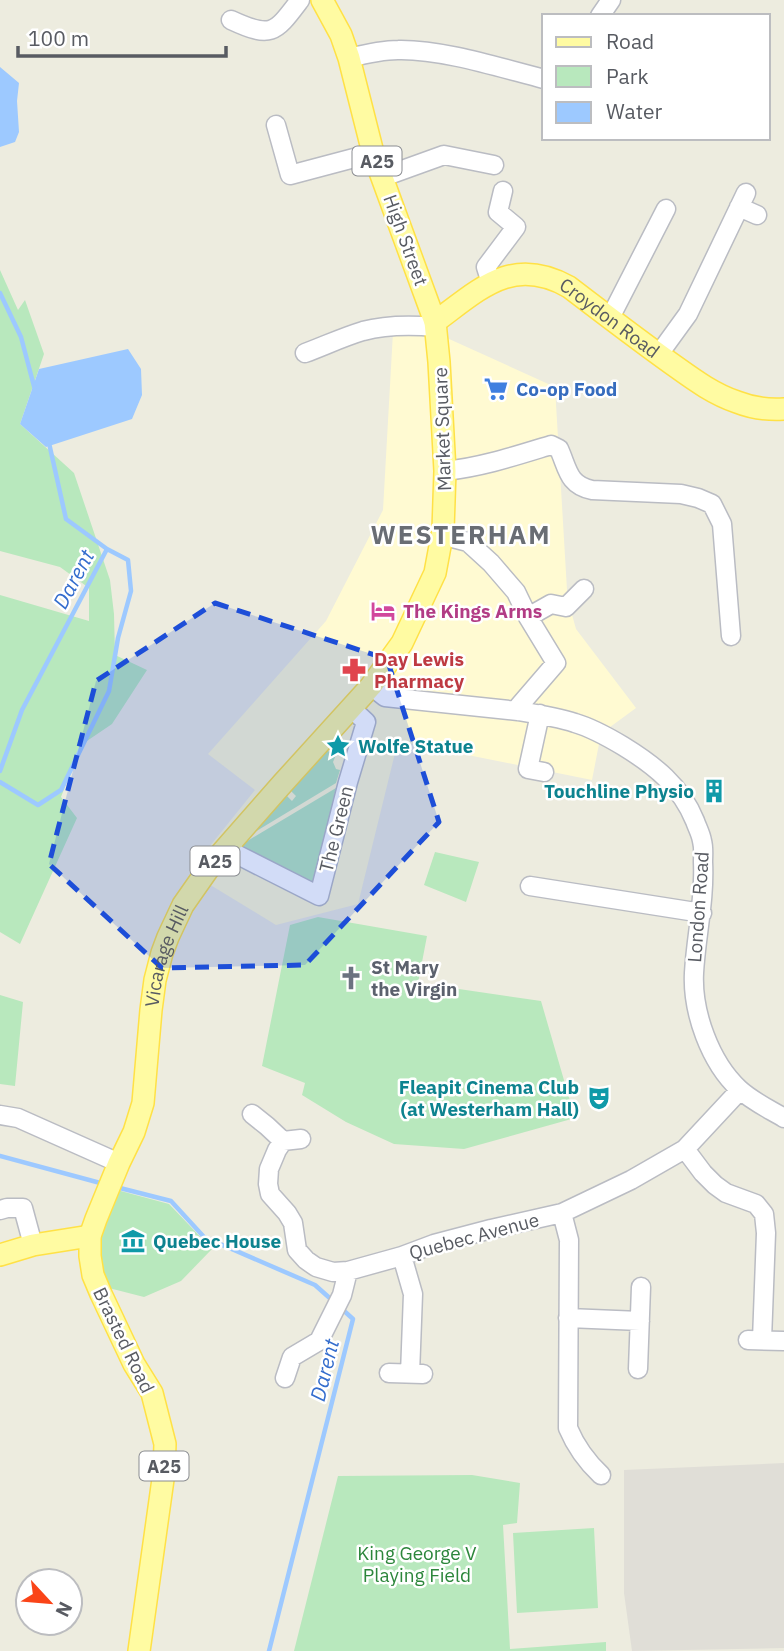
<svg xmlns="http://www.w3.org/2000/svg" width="784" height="1651" viewBox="0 0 784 1651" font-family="'IBM Plex Sans',sans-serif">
	<rect width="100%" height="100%" fill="#edecdf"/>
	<path fill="#fffad2" d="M427,329L555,387L567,590L571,611L576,629L636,708L606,730L599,744L592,780L398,741L358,904L276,925L189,872L255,790L208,754L326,621L383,510L393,332Z"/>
	<path fill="#e0ded7" d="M784,1463V1648L632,1651L624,1593V1470Z"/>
	<path fill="#b8e8bd" d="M0,270L18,310L25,300L44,354L20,424L74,473L110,580L114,614L115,655L147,670L112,724L81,745L61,797L77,818L20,944L0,932V595L89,621V588L60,567L0,551Z
		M324,749L336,755L333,762L336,769L340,770L336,783L253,833L287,796L292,801L296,796L291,791Z
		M336,788L317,874L315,880L312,882L243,850L244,843Z
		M435,852L479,862L466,902L424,885Z
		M318,917L427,936L418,983L541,1001L575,1118L464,1149L394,1144L346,1122L302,1095L305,1083L262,1066L290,925Z
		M0,995L23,1002L15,1086L0,1084Z
		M117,1190L169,1204L212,1249L181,1281L144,1297L105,1287L99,1250L105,1220Z
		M472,1475L520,1483L517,1523L503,1525L510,1649L606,1642V1651H294L338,1476Z
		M594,1528L598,1608L517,1613L513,1533Z"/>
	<path fill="#9dc9ff" d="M0,67L19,83L17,101L19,132L15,142L0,147Z
		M128,349L141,369L142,395L132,419L46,447L20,424L39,369Z"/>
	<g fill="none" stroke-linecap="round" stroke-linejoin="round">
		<path stroke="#9dc9ff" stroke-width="4.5" d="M0,293L21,337L35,390
			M0,771L22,710L107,549L66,519L49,443
			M0,782L38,805L61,790L109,691L118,638L131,591L128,560L107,549
			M0,1156L104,1184
			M116,1187L171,1201L204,1237L315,1285L333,1301
			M269,1651L353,1319L342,1309"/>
		<g stroke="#babcc3" stroke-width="21">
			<path id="minor" d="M600,16L611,0
				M231,20C272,39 275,33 300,0
				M349,58C365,54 382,50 398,50C442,49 501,68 544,79
				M276,125L290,175L373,153
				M383,177L444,155L494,165
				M739,207L757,215
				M491,283L486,267L516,227L498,212L503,191
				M610,318L666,209
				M305,353C324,346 343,337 363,331C385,325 413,325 436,327
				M659,354L688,314L746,193
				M445,471C482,467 515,456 551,445L559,449C568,469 568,485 592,490L681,494L698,498L712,504L722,524L731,636
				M441,535L468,542L491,563L516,592L528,617L556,663L519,706L518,711
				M528,617L551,604L566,607L584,589
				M371,686L385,697L518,711C537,714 557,717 575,723C592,728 608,737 623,746C654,765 681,786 695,821C697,827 701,834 702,841C704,848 703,855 703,862C705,900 696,936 694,973C692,1012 710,1062 739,1089C752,1101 769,1109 784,1118
				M540,714L528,769L544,772
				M226,847L238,855L319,896L348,782L366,722L351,708
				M530,886L702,913
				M252,1114L267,1126L283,1141L301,1139
				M0,1115L18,1118L119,1163
				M283,1141L277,1150L269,1169L268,1184L270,1194L287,1213L293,1223L297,1250L306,1260L316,1267L333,1272L348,1271L402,1256L434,1244L491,1229L562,1213L631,1180L685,1149L740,1090
				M685,1149L703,1173L715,1185L726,1193L756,1204L764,1214L766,1233L762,1340
				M0,1210L7,1208H23L33,1245
				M562,1213L569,1240L568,1428C576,1447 586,1461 601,1475
				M402,1256L413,1294L410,1374
				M568,1318L640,1321
				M748,1340L784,1341
				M638,1369L641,1287
				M389,1373L423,1374
				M285,1378L292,1357L319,1341L342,1295L348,1271"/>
		</g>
		<g stroke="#ffe146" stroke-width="24">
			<g id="major">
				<path id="s1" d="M435,322C480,289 512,255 569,287C603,313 637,339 672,364C693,379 713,394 737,402C752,408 768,410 784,409"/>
				<path d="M0,1255L33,1245L90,1236"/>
				<path id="s2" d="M139,1651L164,1472L165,1444L152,1393L134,1364L101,1294L93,1275L90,1256V1236L96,1219L119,1163L134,1132L143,1103L151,1010L155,980L162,953L168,937L183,905L211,865L283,783L371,686L402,643L435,573L443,530L445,471L439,362L435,322L373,153L349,58L341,35L322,0"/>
			</g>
		</g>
		<use href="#minor" stroke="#fff" stroke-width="18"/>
		<use href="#major" stroke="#fffba2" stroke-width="21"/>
	</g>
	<path fill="#1d4ed8" fill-opacity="0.2" stroke="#1d4ed8" stroke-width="5" stroke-dasharray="14 9" stroke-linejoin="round" d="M215,603L387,659L439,822L305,965L162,968L49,864L96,681Z"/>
	<defs>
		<g id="supermarket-bare" transform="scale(1.89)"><path d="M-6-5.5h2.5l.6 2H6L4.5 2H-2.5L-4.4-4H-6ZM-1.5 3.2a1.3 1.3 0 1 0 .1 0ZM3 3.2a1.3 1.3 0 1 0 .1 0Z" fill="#3f7fe0" stroke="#fff" stroke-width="2.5" paint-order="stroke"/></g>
		<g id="hotel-bare" transform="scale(1.89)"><path d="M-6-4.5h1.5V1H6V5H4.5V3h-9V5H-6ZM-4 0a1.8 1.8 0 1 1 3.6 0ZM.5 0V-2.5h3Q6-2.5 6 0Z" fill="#d1479c" stroke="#fff" stroke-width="2.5" paint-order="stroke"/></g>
		<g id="pharmacy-bare" transform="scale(1.89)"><path d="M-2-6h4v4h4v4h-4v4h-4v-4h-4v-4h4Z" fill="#e0444e" stroke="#fff" stroke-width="2.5" paint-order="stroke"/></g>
		<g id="sight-bare" transform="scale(1.89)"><path d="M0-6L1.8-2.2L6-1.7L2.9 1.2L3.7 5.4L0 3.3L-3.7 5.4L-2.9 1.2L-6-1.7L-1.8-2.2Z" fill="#0f9aa8" stroke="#fff" stroke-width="2.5" paint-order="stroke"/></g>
		<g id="building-bare" transform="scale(1.89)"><path d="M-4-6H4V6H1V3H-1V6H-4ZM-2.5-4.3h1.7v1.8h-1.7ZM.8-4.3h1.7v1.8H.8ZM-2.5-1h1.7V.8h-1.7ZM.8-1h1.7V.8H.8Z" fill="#0f9aa8" stroke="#fff" stroke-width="2.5" paint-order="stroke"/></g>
		<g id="church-bare" transform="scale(1.89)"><path d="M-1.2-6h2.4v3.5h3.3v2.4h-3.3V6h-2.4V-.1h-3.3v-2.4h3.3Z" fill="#6b7280" stroke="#fff" stroke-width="2.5" paint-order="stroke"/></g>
		<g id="theatre-bare" transform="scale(1.89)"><path d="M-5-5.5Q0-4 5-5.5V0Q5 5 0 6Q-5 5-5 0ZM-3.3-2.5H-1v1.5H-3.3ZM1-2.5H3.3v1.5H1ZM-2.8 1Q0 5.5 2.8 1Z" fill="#0f9aa8" stroke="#fff" stroke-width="2.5" paint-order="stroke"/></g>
		<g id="museum-bare" transform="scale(1.89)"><path d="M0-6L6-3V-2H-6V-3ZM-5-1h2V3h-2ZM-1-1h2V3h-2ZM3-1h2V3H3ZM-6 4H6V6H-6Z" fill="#0f9aa8" stroke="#fff" stroke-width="2.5" paint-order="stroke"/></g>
	</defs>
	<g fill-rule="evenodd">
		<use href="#supermarket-bare" x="496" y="389"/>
		<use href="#hotel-bare" x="383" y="611"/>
		<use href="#pharmacy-bare" x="354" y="670"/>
		<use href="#sight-bare" x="338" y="746"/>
		<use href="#building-bare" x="714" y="791"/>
		<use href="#church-bare" x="351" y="978"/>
		<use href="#theatre-bare" x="599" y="1098"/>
		<use href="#museum-bare" x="133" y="1241"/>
	</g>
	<g text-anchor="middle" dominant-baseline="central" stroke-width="5" stroke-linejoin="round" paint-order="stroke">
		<g fill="#fff" stroke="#8a8c91" stroke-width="2">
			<rect x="352.5" y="146.5" width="49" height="29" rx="5"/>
			<rect x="190.5" y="846.5" width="49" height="29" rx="5"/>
			<rect x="139.5" y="1451.5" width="49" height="29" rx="5"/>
		</g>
		<g font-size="18" font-weight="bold" fill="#585b62">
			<text x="377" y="161">A25</text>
			<text x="215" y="861">A25</text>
			<text x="164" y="1466">A25</text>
		</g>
		<g font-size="19" fill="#585b62" stroke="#fff">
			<text transform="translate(406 240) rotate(70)">High Street</text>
			<text stroke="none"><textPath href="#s1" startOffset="201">Croydon Road</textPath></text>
			<text transform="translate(442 429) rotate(-92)">Market Square</text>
			<text transform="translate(336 829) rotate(-76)">The Green</text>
			<text transform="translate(698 907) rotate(-86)">London Road</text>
			<text stroke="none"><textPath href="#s2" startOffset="726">Vicarage Hill</textPath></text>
			<text transform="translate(474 1236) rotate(-15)">Quebec Avenue</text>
			<text transform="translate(124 1340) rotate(64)">Brasted Road</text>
		</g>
		<g font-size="19" font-weight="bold" fill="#366cbe" stroke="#fff" text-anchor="start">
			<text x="516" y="389">Co-op Food</text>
		</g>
		<g font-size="19" font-weight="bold" fill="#b23c85" stroke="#fff" text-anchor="start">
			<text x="403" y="611">The Kings Arms</text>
		</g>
		<g font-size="19" font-weight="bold" fill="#be3a42" stroke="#fff" text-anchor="start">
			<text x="374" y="659">Day Lewis<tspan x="374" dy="22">Pharmacy</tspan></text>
		</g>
		<g font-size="19" font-weight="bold" fill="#0d838f" stroke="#fff" text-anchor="start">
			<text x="358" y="746">Wolfe Statue</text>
			<text x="694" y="791" text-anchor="end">Touchline Physio</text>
			<text x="579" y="1087" text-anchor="end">Fleapit Cinema Club<tspan x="579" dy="22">(at Westerham Hall)</tspan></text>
			<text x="153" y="1241">Quebec House</text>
		</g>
		<g font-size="19" font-weight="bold" fill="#5b616d" stroke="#fff" text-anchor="start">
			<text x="371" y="967">St Mary<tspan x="371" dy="22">the Virgin</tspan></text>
		</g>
		<g font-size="19" fill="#2c863b" stroke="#fff">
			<text x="417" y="1553">King George V<tspan x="417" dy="22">Playing Field</tspan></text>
		</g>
		<g font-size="21" font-style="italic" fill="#346dcd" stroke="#fff">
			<text transform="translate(73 579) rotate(-62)">Darent</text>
			<text transform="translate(324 1370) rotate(-76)">Darent</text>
		</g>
		<g font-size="26" font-weight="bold" letter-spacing="2" fill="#696d74" stroke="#fff">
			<text x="461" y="534">WESTERHAM</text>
		</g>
	</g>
	<rect x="542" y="14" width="228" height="126" fill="#ffffff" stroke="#bcbdc0" stroke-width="2"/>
	<rect x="556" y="37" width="35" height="10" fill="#fffba2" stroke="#bcbdc0" stroke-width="2"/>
	<text x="606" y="49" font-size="21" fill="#585b62">Road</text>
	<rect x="556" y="66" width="35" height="21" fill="#b8e8bd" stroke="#bcbdc0" stroke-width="2"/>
	<text x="606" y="84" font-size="21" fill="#585b62">Park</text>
	<rect x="556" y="102" width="35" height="21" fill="#9dc9ff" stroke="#bcbdc0" stroke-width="2"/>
	<text x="606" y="119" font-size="21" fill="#585b62">Water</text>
	<g transform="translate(49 1602) rotate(116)"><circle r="33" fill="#ffffff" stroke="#bcbdc0" stroke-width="2"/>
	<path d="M0-5L12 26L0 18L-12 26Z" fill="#fa4418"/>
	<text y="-10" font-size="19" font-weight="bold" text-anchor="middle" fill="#585b62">N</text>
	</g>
	<path d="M18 46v10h208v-10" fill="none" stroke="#585b62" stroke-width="3.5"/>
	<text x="28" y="46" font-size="21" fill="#585b62" stroke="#ffffff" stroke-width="5" paint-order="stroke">100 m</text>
</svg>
